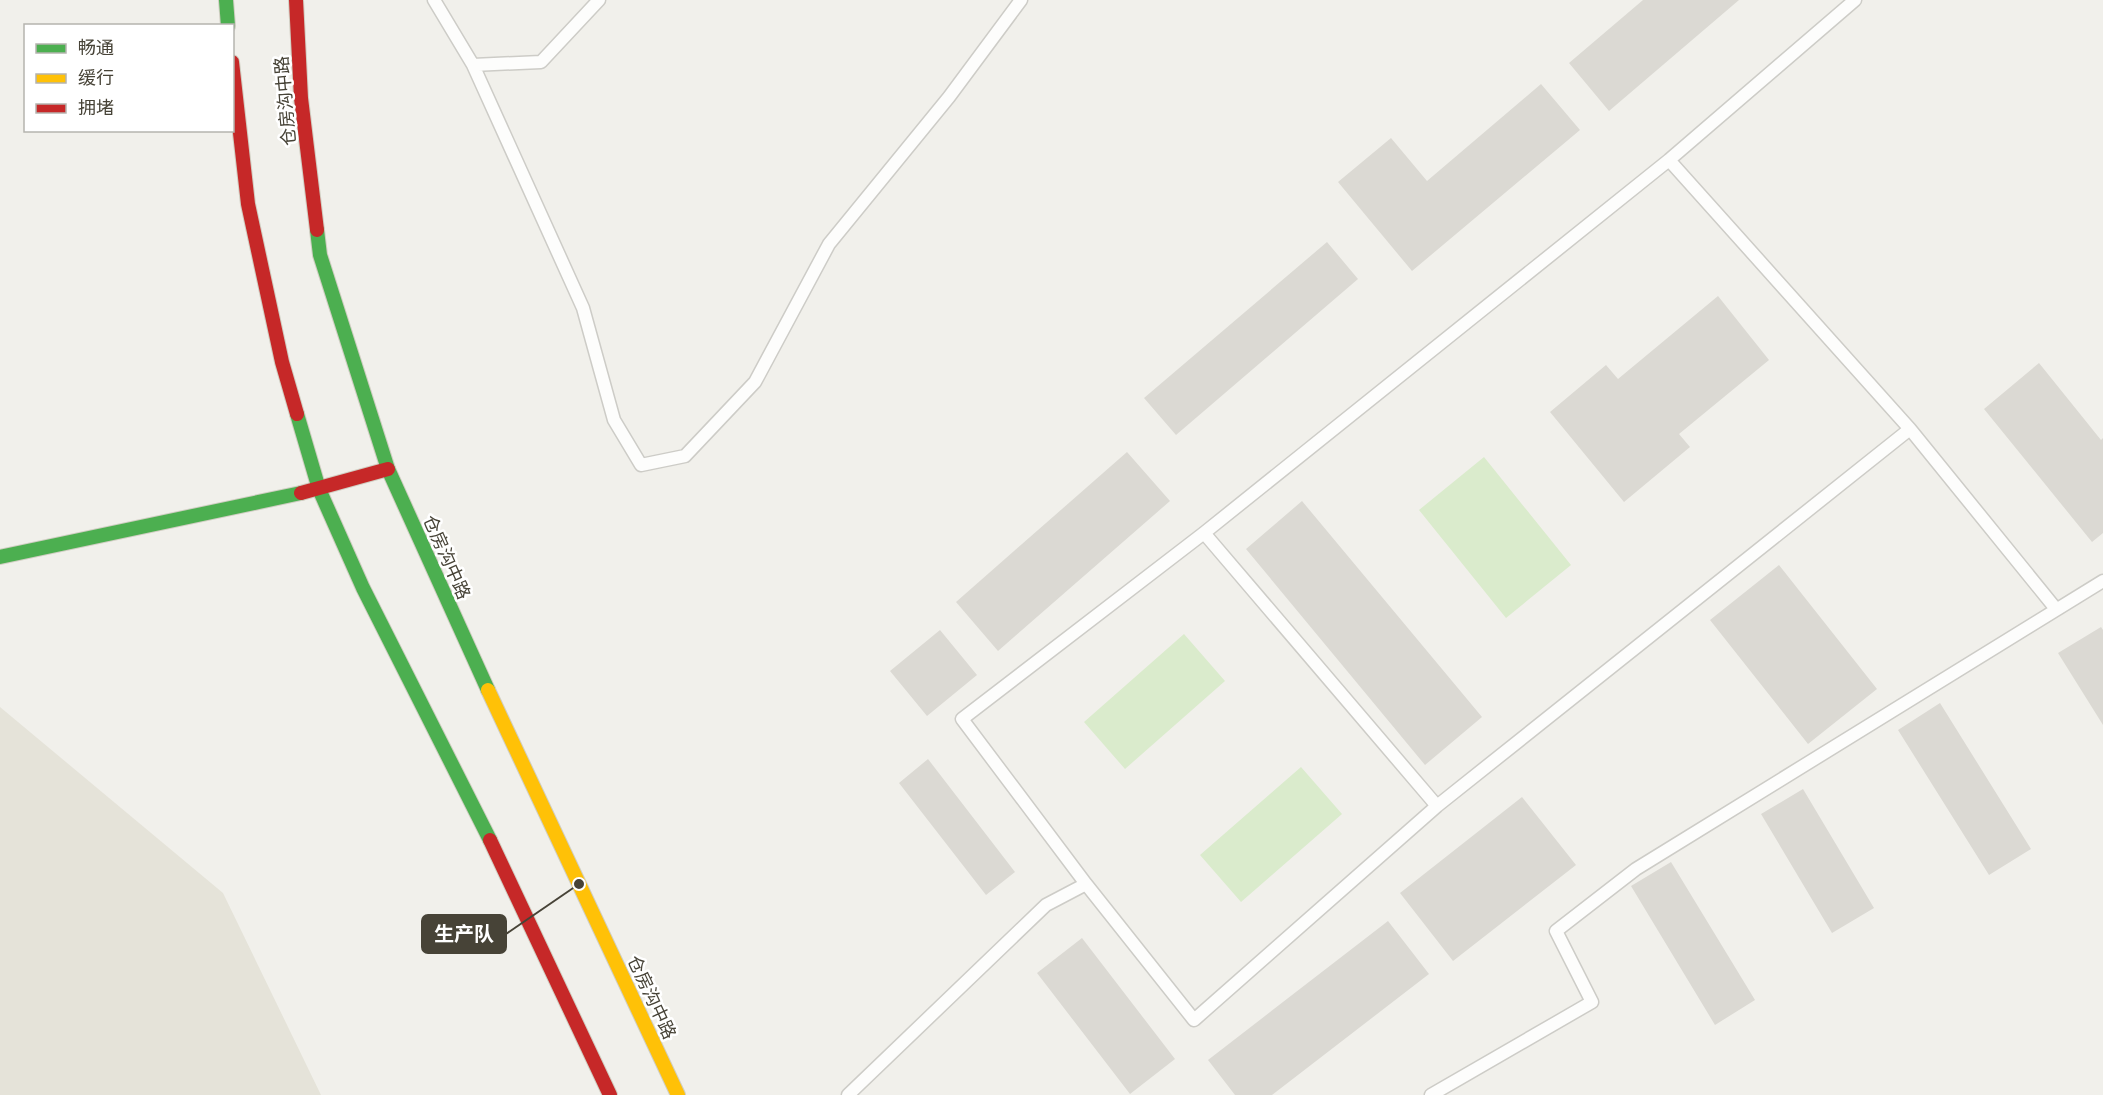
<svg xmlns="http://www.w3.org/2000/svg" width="2103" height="1095" viewBox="0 0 2103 1095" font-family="'PT Sans','Noto Sans SC',sans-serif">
	<rect width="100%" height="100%" fill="#f1f0eb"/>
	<path fill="#e5e3d9" d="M0,707L223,893L321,1095H0Z"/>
	<path fill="#daebcc" d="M1484,457L1571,565L1506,618L1419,510Z
		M1184,634L1225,681L1125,769L1084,722Z
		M1301,767L1342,814L1241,902L1200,855Z"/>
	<path fill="#dbd9d3" d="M1643,0H1739L1609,111L1569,63Z
		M1541,84L1580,130L1412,271L1338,182L1391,138L1427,181Z
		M1327,242L1358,279L1176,435L1144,398Z
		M1718,296L1769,360L1679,434L1690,447L1624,502L1550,412L1606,365L1618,379Z
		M2039,363L2101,440L2103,438V533L2092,542L1984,409Z
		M1127,452L1170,501L998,651L956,602Z
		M1302,501L1482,717L1425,765L1246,549Z
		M1779,565L1877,689L1808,744L1710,620Z
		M2101,627L2103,630V725L2058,653Z
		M940,630L977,675L927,716L890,671Z
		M1940,703L2031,849L1989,875L1898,730Z
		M928,759L1015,872L986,895L899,783Z
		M1803,789L1874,908L1832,933L1761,814Z
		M1522,797L1576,865L1453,961L1400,893Z
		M1671,862L1755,1000L1715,1025L1631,886Z
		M1388,921L1429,974L1272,1095H1235L1208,1060Z
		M1082,938L1175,1059L1130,1094L1037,973Z"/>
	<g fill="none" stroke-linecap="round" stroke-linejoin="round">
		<g stroke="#cdccc7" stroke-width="15">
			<path id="lane" d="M434,0L473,65L541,62L599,0
				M1855,0L1669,160L1204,533L962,719L1086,884L1194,1020L1437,806L1910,429
				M473,65L583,308L614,420L641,465L685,456L755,382L829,244L949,97L1021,0
				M1669,160L1910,429L2056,609
				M1204,533L1437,806
				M848,1095L1046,905L1086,884
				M1431,1095L1592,1002L1556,931L1636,869L2103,581"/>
		</g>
		<g stroke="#d0cec2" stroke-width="16">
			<path id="fast" d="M226,0L228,26
				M317,230L320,255L388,469L488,690
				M297,414L319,489L363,588L490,840
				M0,557L301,493"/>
		</g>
		<g stroke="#d0cec2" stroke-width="16">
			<path id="slow" d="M488,690L678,1095"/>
		</g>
		<g stroke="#d0cec2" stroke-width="16">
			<path id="jam" d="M296,0L301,98L317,230
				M232,62L248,204L282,362L297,414
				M301,493L388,469
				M490,840L610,1095"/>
		</g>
		<use href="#lane" stroke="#fdfdfc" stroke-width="12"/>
		<use href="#fast" stroke="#4caf50" stroke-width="14"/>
		<use href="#slow" stroke="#ffc107" stroke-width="14"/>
		<use href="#jam" stroke="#c62828" stroke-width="14"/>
	</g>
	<g text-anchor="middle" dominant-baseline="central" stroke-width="5" stroke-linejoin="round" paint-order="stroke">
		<g font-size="18" fill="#474337" stroke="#fff">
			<text transform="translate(285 101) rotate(-95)">仓房沟中路</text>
			<text transform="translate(447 557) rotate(66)">仓房沟中路</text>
			<text transform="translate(652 997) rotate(65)">仓房沟中路</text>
		</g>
	</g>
	<path fill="none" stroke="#474337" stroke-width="2" d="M579 884L506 934"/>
	<circle fill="#474337" stroke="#fff" stroke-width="2" cx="579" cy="884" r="6"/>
	<rect fill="#474337" stroke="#474337" stroke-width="2" x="422" y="915" width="84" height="38" rx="6"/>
	<g font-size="20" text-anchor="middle" font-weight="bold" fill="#fff">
		<text x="464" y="941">生产队</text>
	</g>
	<rect x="24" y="24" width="210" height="108" fill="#ffffff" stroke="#b5b4af" stroke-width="1.5"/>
	<rect x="36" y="44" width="30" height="9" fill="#4caf50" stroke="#b5b4af" stroke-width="1.5"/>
	<text x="78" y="54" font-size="18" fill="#474337">畅通</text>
	<rect x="36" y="74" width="30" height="9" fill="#ffc107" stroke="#b5b4af" stroke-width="1.5"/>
	<text x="78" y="84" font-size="18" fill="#474337">缓行</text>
	<rect x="36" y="104" width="30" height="9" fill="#c62828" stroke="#b5b4af" stroke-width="1.5"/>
	<text x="78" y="114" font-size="18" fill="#474337">拥堵</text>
</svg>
